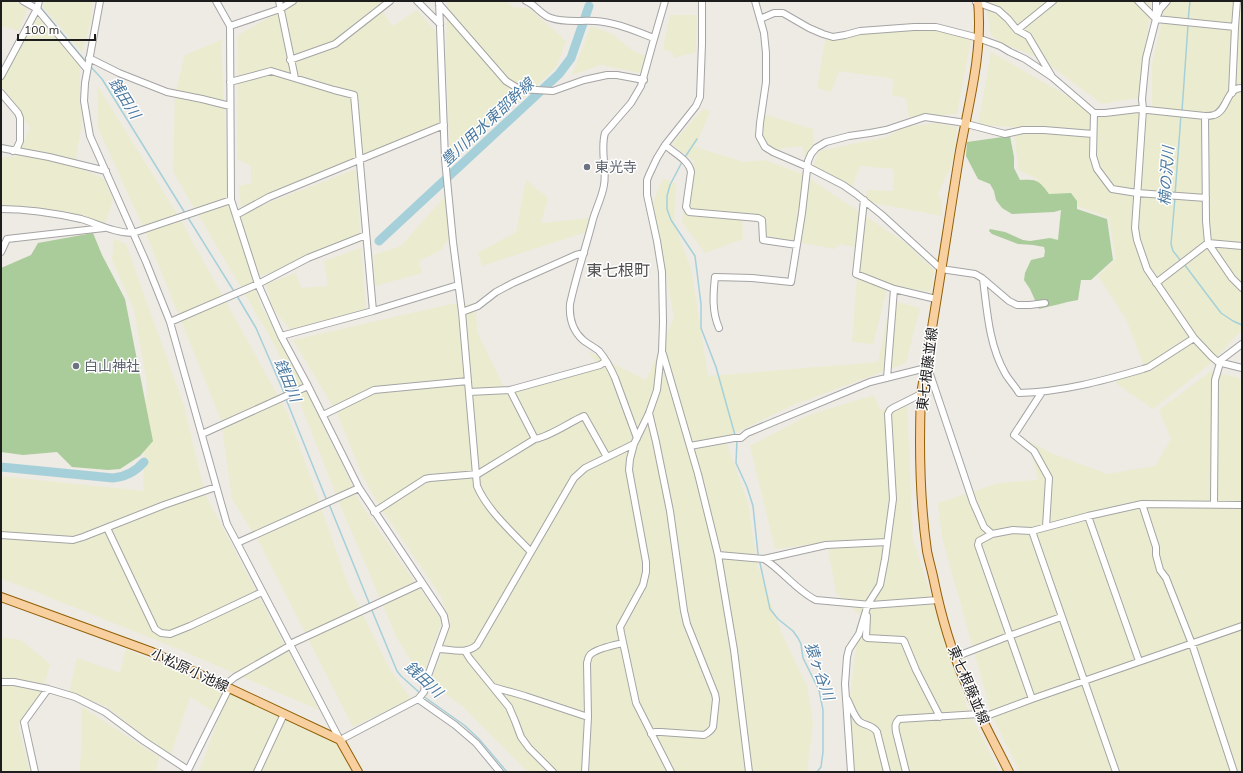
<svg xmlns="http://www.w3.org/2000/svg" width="1243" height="773" viewBox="0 0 1243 773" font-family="Mulish,'Noto Sans JP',sans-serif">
	<rect width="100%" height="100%" fill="#eeeae4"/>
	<path fill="#ebeccf" d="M1,1H14L27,9L19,31L1,26Z
		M45,1H92L91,20L82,52L43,7Z
		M299,1H392L382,11L393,26L417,10L435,31L441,129L241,209L239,186L251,183V166L237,159L238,35Z
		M447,1H506L513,7L530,9L566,41L557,66L534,89L450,158L446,61Z
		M986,1H1151L1150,13L1138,98L1102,104L1040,58L1003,44L991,35Z
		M1165,1H1242V331L1238,334L1210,364L1153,409L1118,385L1115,378L1146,371L1126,319L1098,276L1116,259L1109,218L1075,205L1074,197L1038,195V179L1019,170L1013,127L978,125L991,52L1104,117L1152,109V64L1163,17Z
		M37,14L80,66V101L82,122L75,165L104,179L113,199L105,225L27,206H1V158L18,156L30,128L1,85V79Z
		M670,15H697L696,52L674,58L672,52L663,50Z
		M918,22L972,35L957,114L909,117L906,98L892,95L894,79L839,71L831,92L817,88L826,36L893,30Z
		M591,26L612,34L632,50L651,59L645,74L601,65L572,75Z
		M221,40L229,204L261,306L291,359L362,506L442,621L422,679L397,638L338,500L298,397L273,342L173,172L175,94L185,55Z
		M97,85L179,217L288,414L348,584L388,666L411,699L353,727L259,542L232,499L221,420L144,229L98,128Z
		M704,108L710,112L695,147L744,162L764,160L803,174L907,244L934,270L931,292L888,285L873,344L852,342L858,266L856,247L840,244L834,249L766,236L765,219L742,218L743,239L705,253L682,222L694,161L672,144Z
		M763,114L813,129L814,150L806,163L802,146L781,148V156L767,146L763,136Z
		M936,123L957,127L953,161L938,194L942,202V216L873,203L866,198L867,190L893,191L894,169L860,166L852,188L813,167L819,151L887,137L904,127Z
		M356,169L361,242L257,277L239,214Z
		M663,178L676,184L674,224L691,268L708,376L878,362L891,300L920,308L906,363L793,405L725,438L748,503L757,564L782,634L807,686L813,723L807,772H528L462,706L430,683L443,649L449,620L441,596L379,505L362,475L337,413L293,340L451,304H476L477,332L507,393L600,368L588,351L646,380L674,318L653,202Z
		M526,180L548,198L541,223L591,218L586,232L482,266L478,253L516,232Z
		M447,194L450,237L441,250L419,261L422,273L375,286L373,255L401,246Z
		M114,239L126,244L184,406L205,494L319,710L178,649L29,589L1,579V476L143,491L147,384L134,310L112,260Z
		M361,248L366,309L291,330L272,308L266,284L296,273L301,288L328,286L324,261Z
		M1211,371L1242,379V772H1020L992,716L942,537L938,503L999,483L1038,480L1029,441L1051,453L1107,474L1155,466L1171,439L1159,410Z
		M874,395L880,410L907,403L913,540L967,707L999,772H849V705L860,615L836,593L827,542L775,549L750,446L809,415Z
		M1,637L21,640L50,664L43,692L18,725L30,772H1Z
		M126,649L231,694L336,742L352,772H199L220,715L190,697L170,757L106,706L69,693L77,658L120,673Z
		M82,707L159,757L156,772H79L81,754Z"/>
	<path fill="#aacc9a" d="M1010,136L1014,157V168L1020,180C1037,179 1039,180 1049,194L1071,193L1077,201V209L1107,219L1113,260L1091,280H1081L1078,300C1065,302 1053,306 1039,309L1030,289L1024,280L1025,273L1031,260L1044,257L1045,251L1044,247L1033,245L1018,244L992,234L989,231L990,229L1005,232L1023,240L1030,241L1050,238L1058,240L1061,210L1054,212L1012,214L1002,208L996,200L994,191L990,184L978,179L966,156L967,142Z
		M93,233L102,255L125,299L153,441L140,456L120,469L108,470L72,467L57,452L23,455L1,452V268L31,255L38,243Z"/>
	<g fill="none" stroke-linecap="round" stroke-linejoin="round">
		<path stroke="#a5d0da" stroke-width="1.5" d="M39,6L41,8L87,63
			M1188,21L1190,1
			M91,67L102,79L185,213
			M1182,111L1188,25
			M685,157L697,139
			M682,162L670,185L667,196V209L671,220L695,256L701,304V328L716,367L735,435
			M1175,195L1181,115
			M1175,198L1171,244L1173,251L1181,261
			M187,216L235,293
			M1184,264L1221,313L1233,321L1242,325
			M237,296L256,328L285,395
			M286,399L327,501
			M737,440L736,463L747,487L753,506L758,554
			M329,504L370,605
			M760,563L770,609L778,619L793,631L798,638L801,644L803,658L819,690L823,710V752L821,767L817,772
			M371,608L397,671L401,676L420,693
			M423,696L464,725L479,739L507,772"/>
		<path stroke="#a5d0da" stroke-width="9" d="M379,241L559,74L571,58L589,6
			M1,467L113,478C126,477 135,472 144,462"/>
		<g stroke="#a4a4a4" stroke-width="8">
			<path id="minor" d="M23,1L37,9L87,69
				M100,1L85,83L84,101L87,119L90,136L146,262L170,322L221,503L227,524L237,543L340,740L418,699L424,692L425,684L446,626L444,616L441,611L359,488L308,386L281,336L258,284L231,200L230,26L216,1
				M279,1L295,78
				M417,1L440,24
				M439,1L445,159L453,242L462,312L477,486C487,510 513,533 531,552
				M526,1C536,5 541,15 551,18C565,23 580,20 595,21C615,22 635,31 654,38
				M755,1L764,33L766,53V82L760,123L759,136L765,147L773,152L808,167L843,185L856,194L882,215L941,269L975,274L982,278L1009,301L1017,305H1030L1045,303
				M1138,1L1156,19L1235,27L1237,1
				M1167,1L1160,9L1156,19L1146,58L1142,99L1143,109L1135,228L1137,240L1147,269L1194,338L1212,357L1218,362L1242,368
				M976,2L998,10L1008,19L1017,30L1028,36L1051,75
				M439,4L506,81L519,89L553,91L584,80L607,75H617L644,80
				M1156,14V1
				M760,19L774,13H783L809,28L823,34L833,37L845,35L860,31L914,27H936L975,37L1000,46L1010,52L1025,59L1052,77L1094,113H1105L1138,109L1205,116C1208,116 1211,116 1214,115C1228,111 1226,87 1242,88
				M230,26L280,9L293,1
				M1017,30L1053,1
				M89,58L119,73L167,92L202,99L230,106
				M290,60L335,44L390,1
				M1,76L37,9L39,1
				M230,82L271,71L334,90L354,95L373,311
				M1,93L18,113L20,118V141L17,148L13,151
				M1232,93L1235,27
				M1094,113L1093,156L1097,169L1112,189L1137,193L1206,198
				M1205,116L1206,221L1208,243L1232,278L1242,288
				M665,145C674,153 689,160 691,172L686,207L689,212L758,218L762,220L763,240L797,245
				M1,148L49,157L106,171
				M864,200L856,274L894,289L936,299
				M1,209C29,209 54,213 81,219C98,224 115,233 133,233L231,200
				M236,215L269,197L444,125
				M1,252L7,239L104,228
				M983,279C987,311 989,345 1005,373C1008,379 1015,386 1019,393C1062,392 1102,381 1143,369L1149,367L1194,338
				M1156,283L1208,243L1242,246
				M462,312L478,306L496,292L513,283L576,255L584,253
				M170,322L258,284L308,258L366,235
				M719,328C712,312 713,295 715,277L752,278L791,282L802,213L808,161L811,154L816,148L826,142L849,136L870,133L886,130L925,117L959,122L1005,134L1023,130H1044L1093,134
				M281,336L373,311L458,285
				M663,354L698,474L718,555L734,650L749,772
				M1218,362L1242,344
				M887,378L894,289
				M510,390L535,439
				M469,392L510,390L600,365L606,361
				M1042,392L1014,435L1034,451L1049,478L1046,527
				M649,413L656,442L670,511L684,611L687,624L715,694L716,699L713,727C711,731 708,733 704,735L661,732H655L651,734
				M323,415L374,390L468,381
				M202,434L308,386
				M637,438L615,378C611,369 605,358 599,351C594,347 588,344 583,340C572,330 569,318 570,304C576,276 585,250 592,223C595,210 602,198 604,185C607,168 600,150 605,133L631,103L641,86L652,46L665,1
				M690,446L734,438H741L747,433L853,389L870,382L926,368L930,374L973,502L984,527L992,534L1013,530L1032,531L1088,516L1142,504L1242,505
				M1142,504L1156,547V555L1160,570L1166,578L1192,644L1234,772
				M1214,504L1215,380L1220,363
				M374,512L425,479L430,478L478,474L535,439C549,437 570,422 584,416L607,457
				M1088,516L1139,661
				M107,528L155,629L161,633L170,634L190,626L262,592
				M1032,531L1116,772
				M992,534L979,541L978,545L1032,699
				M1,535L73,540L83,537L164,505L216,487
				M237,543L359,488
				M718,555L764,559L826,545L887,542
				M764,559C781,569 798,592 816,600L871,605L938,600
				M867,616L866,637L867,638L903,640L904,641L916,670L940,717
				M290,644L422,583
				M438,649C451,649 466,655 477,645L574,478L585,468L634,444
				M465,651L470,659L509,707L515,721L521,737L529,748L553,772
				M955,657L1009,636L1061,617
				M1,682H14L48,689L75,697L105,712L144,741L188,770
				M225,685L235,677L291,645
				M493,687L525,696L588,717
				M418,699L455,725L476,743L500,772
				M847,699C851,706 854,717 860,722C866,726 873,725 877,732L887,772
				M981,718L1032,699L1242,626
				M35,772L24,722L48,689
				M187,772L229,688
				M257,772L284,714
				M585,772L588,717L587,663C588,660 588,656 591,654C598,648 614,645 623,643
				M671,772L636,703L621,633L620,627L643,585L646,572V562L629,470L630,459L634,444L649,413L657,390L660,362L662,352L663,322L662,272L657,241L647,195V180L649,175L657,158L665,145L696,106L700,97L702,44V1
				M851,772L845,684L847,657L849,649L859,634L868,604L880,585L885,559L893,499L888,414L890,410L893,408L921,394
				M906,772L896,732C895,726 895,723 899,719L979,714"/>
		</g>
		<g stroke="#915f05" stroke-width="10">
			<path id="major" d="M978,1C983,52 969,102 960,151C947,232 935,313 921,394C919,444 920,502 927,551C929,561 932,571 934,581C941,615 951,650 965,682C978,713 994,742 1009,772
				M1,597L152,652L340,740L358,772"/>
		</g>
		<use href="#minor" stroke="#fff" stroke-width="6"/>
		<use href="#major" stroke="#f8cf9e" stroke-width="8"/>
	</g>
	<g fill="#6b7280" stroke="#fff" stroke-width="1.5">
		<circle cx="587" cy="167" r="4"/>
		<circle cx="76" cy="366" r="4"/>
	</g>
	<g text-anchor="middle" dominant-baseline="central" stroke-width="3" stroke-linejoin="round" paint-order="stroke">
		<g font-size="14" fill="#5b616d" stroke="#fff" text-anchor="start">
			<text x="595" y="167">東光寺</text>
			<text x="84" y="366">白山神社</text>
		</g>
		<g font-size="14" fill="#1d1d1d" stroke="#fff">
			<text transform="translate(927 369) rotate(-83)">東七根藤並線</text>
			<text transform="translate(190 670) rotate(25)">小松原小池線</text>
			<text transform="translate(969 685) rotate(67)">東七根藤並線</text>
		</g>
		<g font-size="15" font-style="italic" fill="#4a79a1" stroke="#fff">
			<text transform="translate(125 98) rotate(58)">銭田川</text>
			<text transform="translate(487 122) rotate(-43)">豊川用水東部幹線</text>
			<text transform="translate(1166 176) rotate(-86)">楠の沢川</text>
			<text transform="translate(288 380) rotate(68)">銭田川</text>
			<text transform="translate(820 671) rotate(71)">猿ヶ谷川</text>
			<text transform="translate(424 679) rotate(43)">銭田川</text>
		</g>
		<g font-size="16" fill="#505050" stroke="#fff">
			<text x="618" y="270">東七根町</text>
		</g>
	</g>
	<rect width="1243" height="773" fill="none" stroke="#1d1d1d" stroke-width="4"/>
	<path d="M18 34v6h77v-6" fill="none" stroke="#1d1d1d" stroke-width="2"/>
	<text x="24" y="34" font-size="12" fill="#1d1d1d" stroke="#ffffff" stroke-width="3" paint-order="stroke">100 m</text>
</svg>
